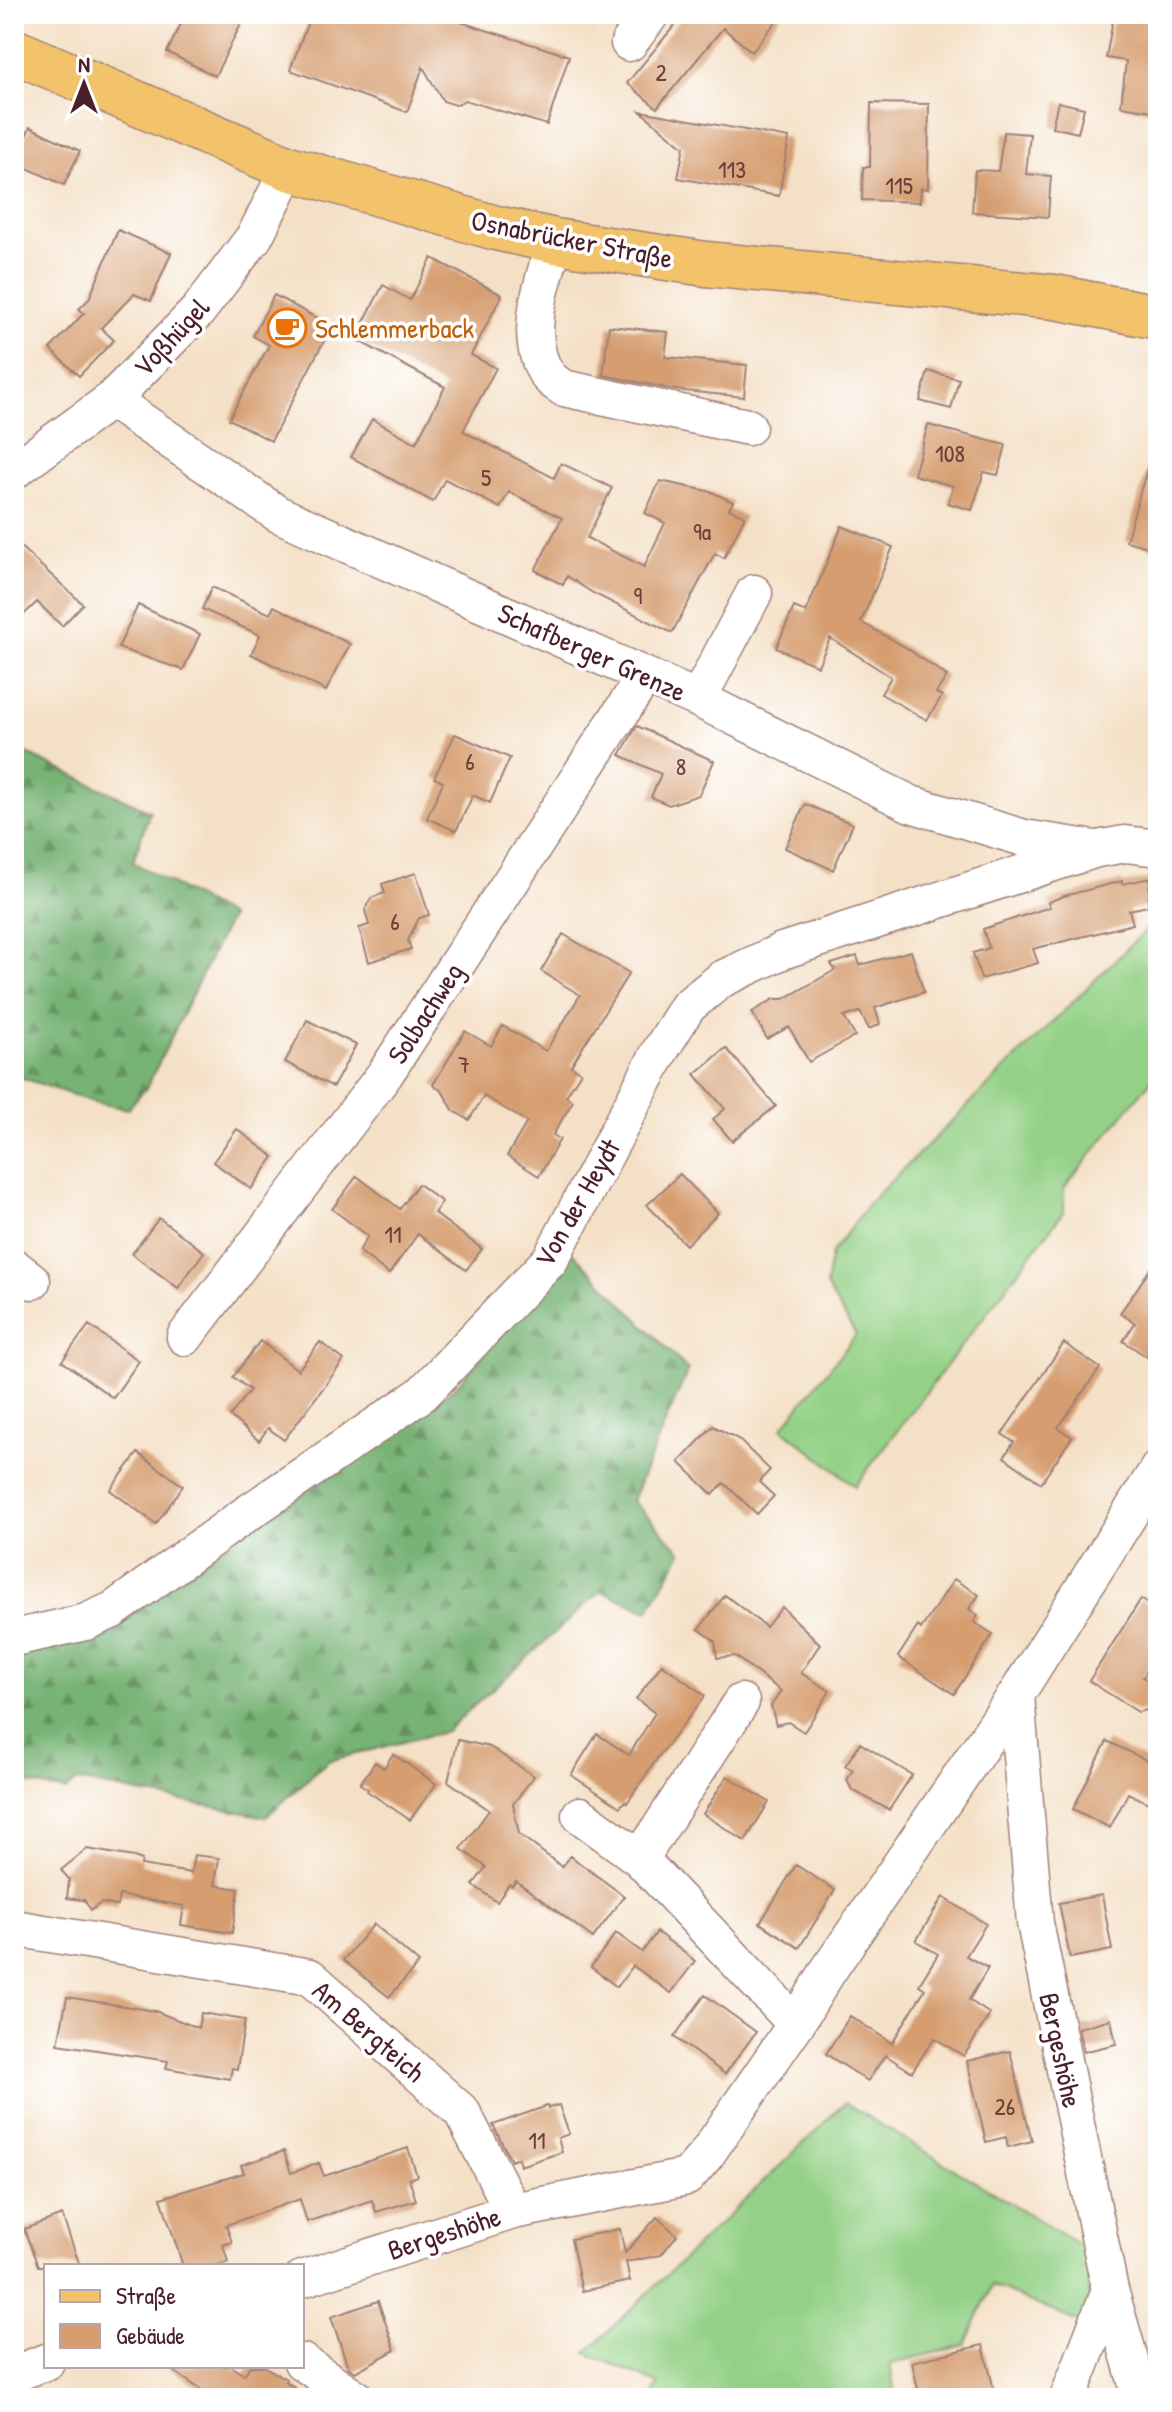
<svg xmlns="http://www.w3.org/2000/svg" width="1172" height="2412" viewBox="0 0 1172 2412" font-family="'Patrick Hand',sans-serif">
	<defs>
		<pattern id="forest-firs" width="22" height="20" patternUnits="userSpaceOnUse" patternTransform="scale(2)"><rect width="22" height="20" fill="#77b374"/><path d="M5 1l3.5 6h-7zM16 11l3.5 6h-7z" fill="#64915f"/></pattern>
	</defs>
	<rect width="100%" height="100%" fill="#fff"/>
	<filter id="ink" filterUnits="userSpaceOnUse"><feTurbulence type="fractalNoise" baseFrequency=".0125" numOctaves="2"/><feDisplacementMap in="SourceGraphic" scale="16" xChannelSelector="R" yChannelSelector="G"/><feConvolveMatrix kernelMatrix="1 2 1 2 8 2 1 2 1" color-interpolation-filters="sRGB"/></filter>
	<filter id="wash" filterUnits="userSpaceOnUse"><feTurbulence type="fractalNoise" baseFrequency=".006" numOctaves="4" result="noise"/><feDisplacementMap in="SourceGraphic" scale="32" xChannelSelector="R" yChannelSelector="G"/><feGaussianBlur stdDeviation="1.8" result="paint"/><feColorMatrix in="noise" values="0 0 0 0 0 0 0 0 0 0 0 0 0 0 0 0 0 1.4 0 .05"/><feComposite in="paint" operator="in"/></filter>
	<g filter="url(#wash)">
		<rect width="100%" height="100%" fill="#f4e0c6"/>
		<path fill="#94d187" stroke="#6f7859" stroke-width="2" d="M1153,862L1158,864V1072L1064,1188V1211L855,1486L782,1428L856,1335L826,1286L831,1254L869,1203L1149,927Z
			M845,2103L1086,2249L1090,2304L1082,2324L992,2285L965,2345L890,2364L896,2398H651L659,2384L586,2353Z"/>
		<path fill="url(#forest-firs)" stroke="#606950" stroke-width="2" d="M14,748L150,811L133,862L230,917L147,1087L127,1109L93,1102L14,1075Z
			M570,1250L688,1370L632,1500L682,1552L648,1611L601,1591L446,1731L328,1761L266,1817L77,1781L66,1791L14,1781V1652L62,1646L120,1620L226,1545L401,1429L454,1388L523,1310Z"/>
		<g id="blocks">
			<path fill="#d59d6f" d="M186,14H246L215,76L167,52Z
				M311,14H435L569,56L547,125L465,100L456,105L443,101L423,67L407,112L290,70Z
				M684,14H782L752,52L723,28L657,108L627,83Z
				M1114,14H1158V112L1121,106L1126,61L1106,58Z
				M1058,102L1084,108L1078,133L1052,127Z
				M871,103L929,104L928,189L921,188L920,202L862,200L863,167H870Z
				M640,111L789,138L779,196L678,178L684,147Z
				M30,127L80,151L64,185L14,162Z
				M1004,132L1030,134L1026,174L1051,176L1048,217L972,212L975,170L998,171Z
				M118,230L171,253L151,301L134,294L101,328L114,340L79,376L50,349L84,313L79,309L89,299Z
				M432,258L502,295L471,355L496,368L463,431L554,478L561,463L612,488L587,538L644,567L665,523L645,513L660,481L712,492L733,502L729,509L745,516L724,558L715,553L672,633L591,592L567,576L563,585L535,570L562,518L509,492L500,508L445,479L433,502L351,457L372,419L416,443L445,387L355,339L383,285L410,300Z
				M274,295L332,326L271,441L229,419L269,345L253,336Z
				M609,326L668,332L665,357L747,365L744,397L675,390L603,375Z
				M928,371L959,379L951,409L920,401Z
				M928,425L1006,445L998,475L984,472L972,510L948,503L953,486L914,475Z
				M1151,455L1158,456V550L1126,541Z
				M842,526L893,547L861,622L905,647L947,676L936,693L942,696L927,720L881,694L891,677L830,638L818,666L776,648L794,607L806,612Z
				M14,541L83,604L62,626L37,602L14,624Z
				M212,587L270,614L274,606L350,644L326,691L251,654L260,635L202,609Z
				M138,605L200,634L183,670L118,648Z
				M637,726L714,761L699,795L669,805L651,797L661,774L620,755Z
				M455,734L510,758L490,803L473,795L456,831L427,818L443,782L434,778Z
				M805,804L853,824L833,870L785,848Z
				M416,873L429,915L419,918L408,940L411,949L369,962L359,928L369,925L365,910L371,898L385,893L382,884Z
				M1150,878L1148,906L1129,910L1133,924L1033,949L1038,963L981,979L973,953L989,948L983,929L1050,907L1048,902L1064,896L1122,881V884Z
				M563,934L629,973L571,1066L581,1072L566,1096L573,1101L553,1135L560,1139L539,1176L507,1156L527,1122L484,1096L469,1120L454,1111L442,1091L433,1085L465,1031L491,1046L503,1026L546,1051L580,995L541,971Z
				M911,951L924,992L875,1008L880,1024L869,1029L860,1012L844,1017L855,1036L809,1062L789,1027L767,1039L752,1012L774,999H784L835,970L831,964L857,956L860,965Z
				M307,1020L356,1045L333,1087L285,1062Z
				M726,1048L776,1106L732,1141L713,1119L725,1109L695,1074Z
				M237,1129L274,1157L251,1189L213,1162Z
				M680,1174L718,1213L686,1245L647,1205Z
				M357,1176L400,1209L418,1184L442,1202L434,1213L482,1249L466,1270L418,1234L389,1274L359,1251L368,1236L332,1209Z
				M159,1218L204,1252L178,1288L132,1254Z
				M1158,1258V1364L1123,1341L1135,1323L1120,1313Z
				M89,1325L139,1361L113,1398L62,1361Z
				M260,1341L298,1370L320,1342L344,1360L284,1440L268,1428L259,1441L230,1416L250,1390L233,1377Z
				M1064,1343L1100,1368L1058,1428L1072,1437L1041,1483L1004,1457L1014,1442L1002,1434Z
				M713,1426L738,1439L770,1470L759,1482L774,1496L757,1514L724,1483L713,1495L679,1462Z
				M138,1453L183,1486L156,1524L110,1490Z
				M954,1579L979,1595L969,1609L978,1615L974,1622L993,1634L954,1694L898,1657L918,1626L921,1629Z
				M725,1595L766,1627L782,1607L820,1644L801,1673L830,1691L804,1732L788,1722L776,1725L771,1706L781,1691L735,1656L717,1658L715,1641L699,1629Z
				M1141,1599L1158,1610V1653L1143,1677L1158,1686V1698L1151,1709L1138,1712L1089,1681Z
				M662,1664L705,1696L656,1760L627,1803L625,1801L620,1807L571,1775L597,1734L629,1755L655,1713L636,1699Z
				M458,1740L490,1747L534,1776L513,1804L519,1834L562,1867L570,1856L624,1896L593,1938L516,1881L512,1886L509,1884L497,1902L473,1885L486,1867L461,1849L489,1810L448,1781Z
				M1107,1741L1158,1766V1808L1128,1793L1110,1828L1073,1809Z
				M860,1743L912,1775L889,1810L852,1790L847,1780L853,1770L845,1766Z
				M393,1754L436,1784L410,1820L367,1791L368,1789L360,1784L375,1762L384,1768Z
				M727,1776L769,1802L745,1841L703,1814Z
				M87,1849L134,1857L142,1860L141,1865L191,1873L194,1855L219,1858L215,1885L239,1889L232,1933L181,1925L184,1906L119,1895L117,1906L101,1903L91,1910L84,1900L67,1898L69,1879L61,1870Z
				M796,1865L835,1890L799,1948L760,1923Z
				M1102,1895L1112,1950L1070,1958L1059,1903Z
				M943,1897L986,1924L966,1956L988,1968L969,2000L990,2014L964,2056L934,2038L912,2072L885,2055L868,2081L826,2054L850,2016L892,2043L925,1989L919,1985L938,1954L916,1941Z
				M374,1924L419,1963L389,1997L343,1960Z
				M657,1932L695,1961L671,1993L633,1966L617,1987L591,1967L616,1933L642,1952Z
				M705,1995L756,2032L725,2074L674,2037Z
				M67,1997L155,2011L198,2028L201,2013L245,2020L237,2069L232,2068L230,2079L166,2068L168,2061L58,2044Z
				M1111,2019L1116,2044L1083,2052L1078,2028Z
				M1010,2051L1032,2141L1008,2147L1006,2137L986,2142L967,2061Z
				M559,2105L569,2134L558,2138L562,2152L520,2166L518,2158L511,2161L493,2125L547,2106L548,2108Z
				M408,2148L417,2176L409,2179L416,2200L376,2212L372,2200L307,2222L300,2199L226,2225L232,2242L223,2245L228,2262L215,2266H183L161,2198L244,2173L241,2165L284,2151L291,2173L319,2163L324,2176Z
				M62,2215L80,2266H38L24,2229Z
				M657,2217L677,2235L661,2255L626,2262L630,2281L582,2291L571,2239L620,2229L625,2253Z
				M378,2301L395,2350L355,2372L348,2367L331,2317Z
				M983,2345L996,2398H920L912,2362Z
				M166,2366H230L244,2375L250,2366H263L286,2379L285,2381L310,2398H213Z"/>
		</g>
	</g>
	<g filter="url(#ink)">
		<use href="#blocks" fill-opacity="0" stroke="#9f8078" stroke-width="2"/>
		<g fill="none" stroke-linecap="round" stroke-linejoin="round">
			<g stroke="#9f8078" stroke-width="39">
				<path id="minor" d="M629,43L651,14
					M555,241C543,281 521,338 548,376C552,381 559,385 563,388L748,427
					M111,400L278,514L698,699L911,804L1024,838L1089,848
					M14,471L111,400L198,311L255,236L289,168
					M698,699L754,593
					M14,1267L32,1281
					M185,1337L385,1074L645,676
					M14,1638L86,1622L113,1610L242,1517L422,1394L550,1260L660,1051L688,1006L722,979L782,951L1097,849L1125,844L1158,848
					M1016,1695L1035,1923L1110,2290L1141,2398
					M741,1702L640,1859L796,2024
					M580,1815L640,1859
					M14,1928L310,1977L462,2112L513,2211
					M302,2279L513,2211L687,2177L706,2155L796,2024L828,1971L1016,1695L1158,1469
					M302,2362L356,2398
					M14,2374L46,2362
					M1068,2398L1110,2290"/>
			</g>
			<g stroke="#9f8078" stroke-width="47">
				<path id="major" d="M14,51L289,168L496,228L555,241L706,264L1055,297L1158,317"/>
			</g>
			<use href="#minor" stroke="#fff" stroke-width="36"/>
			<use href="#major" stroke="#f2c36a" stroke-width="44"/>
		</g>
	</g>
	<defs>
		<g id="cafe-ring" transform="scale(2)"><circle r="9.5" fill="#fff" stroke="#e8710a" stroke-width="1.5"/><path d="M-5.5-4.5H6V0H3Q3 3.5 0 3.5H-2.5Q-5.5 3.5-5.5 0ZM3-3.2v2h1.7v-2ZM-6 4.5H4V6H-6Z" fill="#e8710a"/></g>
	</defs>
	<g fill-rule="evenodd">
		<use href="#cafe-ring" x="287" y="328"/>
	</g>
	<g text-anchor="middle" dominant-baseline="central" stroke-width="7" stroke-linejoin="round" paint-order="stroke">
		<g font-size="24" fill="#6d3e3c">
			<text x="661" y="72">2</text>
			<text x="732" y="169">113</text>
			<text x="899" y="185">115</text>
			<text x="950" y="453">108</text>
			<text x="486" y="477">5</text>
			<text x="702" y="531">9a</text>
			<text x="638" y="595">9</text>
			<text x="470" y="761">6</text>
			<text x="681" y="766">8</text>
			<text x="395" y="921">6</text>
			<text x="464" y="1064">7</text>
			<text x="393" y="1234">11</text>
			<text x="1005" y="2106">26</text>
			<text x="537" y="2140">11</text>
		</g>
		<g font-size="28" fill="#4a1f2b" stroke="#fff">
			<text transform="translate(572 239) rotate(11)">Osnabrücker Straße</text>
			<text transform="translate(171 337) rotate(-47)">Voßhügel</text>
			<text transform="translate(592 652) rotate(24)">Schafberger Grenze</text>
			<text transform="translate(425 1013) rotate(-57)">Solbachweg</text>
			<text transform="translate(577 1203) rotate(-60)">Von der Heydt</text>
			<text transform="translate(369 2031) rotate(41)">Am Bergteich</text>
			<text transform="translate(1061 2050) rotate(78)">Bergeshöhe</text>
			<text transform="translate(444 2233) rotate(-18)">Bergeshöhe</text>
		</g>
		<g font-size="28" fill="#c56008" stroke="#fff" text-anchor="start">
			<text x="315" y="328">Schlemmerback</text>
		</g>
	</g>
	<rect width="1172" height="2412" fill="none" stroke="#fff" stroke-width="48"/>
	<rect x="44" y="2264" width="260" height="104" fill="#ffffff" stroke="#b7a5aa" stroke-width="2"/>
	<rect x="60" y="2290" width="40" height="12" fill="#f2c36a" stroke="#b7a5aa" stroke-width="2"/>
	<text x="116" y="2304" font-size="24" fill="#4a1f2b">Straße</text>
	<rect x="60" y="2324" width="40" height="24" fill="#d59d6f" stroke="#b7a5aa" stroke-width="2"/>
	<text x="116" y="2344" font-size="24" fill="#4a1f2b">Gebäude</text>
	<g transform="translate(84 84)" stroke="#ffffff" stroke-width="6" paint-order="stroke">
	<path d="M0-6L14 30L0 20L-14 30Z" fill="#4a1f2b"/>
	<text y="-12" font-size="22" font-weight="bold" text-anchor="middle" fill="#4a1f2b">N</text>
	</g>
</svg>
